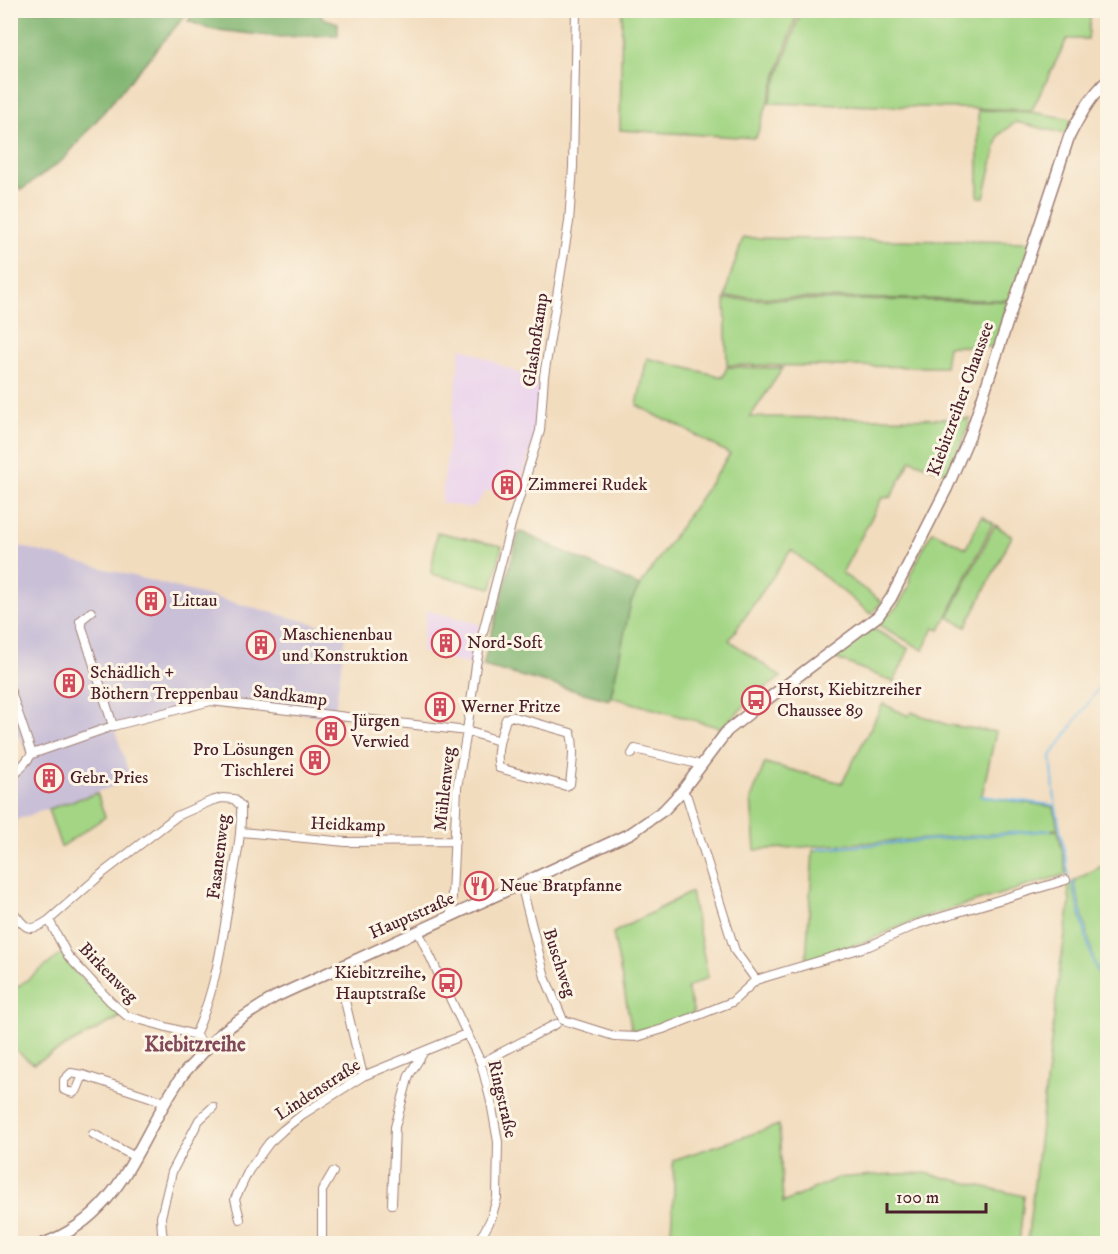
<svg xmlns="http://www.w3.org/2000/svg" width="1118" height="1254" viewBox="0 0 1118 1254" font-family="'IM FELL DW Pica',serif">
	<rect width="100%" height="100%" fill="#fcf5e5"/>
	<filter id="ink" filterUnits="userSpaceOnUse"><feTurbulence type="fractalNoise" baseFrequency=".0167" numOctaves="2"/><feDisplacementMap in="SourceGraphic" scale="12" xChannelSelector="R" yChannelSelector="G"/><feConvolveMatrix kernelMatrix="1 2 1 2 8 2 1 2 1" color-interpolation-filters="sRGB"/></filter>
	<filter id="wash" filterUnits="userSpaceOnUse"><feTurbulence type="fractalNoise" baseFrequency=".008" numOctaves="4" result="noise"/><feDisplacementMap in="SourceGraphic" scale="24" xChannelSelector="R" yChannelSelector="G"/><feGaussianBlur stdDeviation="1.35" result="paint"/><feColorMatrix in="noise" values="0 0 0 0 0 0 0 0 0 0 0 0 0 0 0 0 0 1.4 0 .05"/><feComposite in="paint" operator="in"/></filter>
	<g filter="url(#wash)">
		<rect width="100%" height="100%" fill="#f2dcbe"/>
		<path fill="#e9d1ed" d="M461,347L540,383L537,430L517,497L487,490L473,508L441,503Z
			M427,610L482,625L473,666L421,652Z"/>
		<path fill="#c9bfd7" d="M11,544L346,632L334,717L213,704L115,729L131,780L13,821L11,817L10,786L30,760L20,736L11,739Z"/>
		<path fill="#a3d584" stroke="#767a58" stroke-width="1.5" d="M622,11H798L756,138L620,130Z
			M801,11V10L1091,11L1088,39H1067L1032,110L769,103Z
			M978,110L1031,112L1072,119L1066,134L1016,122L999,135L984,197H978Z
			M743,238L1030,242L1010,300L726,297L729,280Z
			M725,299L1009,301L994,347L948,346L945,367L727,365Z
			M647,358L723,377L727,367L783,368L750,417L970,419L966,433L947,473L911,460L891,497L882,498L842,573L882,602L871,614L791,550L729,640L781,677L756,695L721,728L611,697L631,602L640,586L730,454L670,421L665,420L637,405Z
			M982,516L993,523L940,630L934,628L923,650L877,624L897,607L909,587L910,575L932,531L966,548Z
			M995,525L1012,536L966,627L948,617Z
			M437,532L502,546L492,588L431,574Z
			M872,628L909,649L894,682L832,657Z
			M883,704L909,716L911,712L948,725L996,732L982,795L979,796L1054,807L1058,829L926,839L755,850L751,799L765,763L842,783Z
			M97,793L105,817L61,847L48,809Z
			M1058,830L1067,874L918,919L864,942L806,961L813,850Z
			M1107,863V988L1094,962L1074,881Z
			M1072,883L1093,963L1107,990V1243H1027L1060,967L1070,903L1068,885Z
			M691,892L708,977L687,988L694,1013L661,1026L632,1031L613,933Z
			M63,953L74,970L92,988L124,1015L33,1064L11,1046L10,981L16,988Z
			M779,1125L783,1203L837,1178L874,1175L925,1173L1024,1196L1019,1243H670L674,1190L673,1160Z"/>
		<path fill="#82b672" stroke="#666a4e" stroke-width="1.5" d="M137,10L164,16L169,11H189L64,159L21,190L11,179V11Z
			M208,11H319L323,18L338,23V35L277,37L209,29L188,21L194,13Z
			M519,531L640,586L631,602L610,700L483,666Z"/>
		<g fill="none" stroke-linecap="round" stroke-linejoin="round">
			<path stroke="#72bdeb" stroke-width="2" d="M980,796L1052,805
				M817,849L1051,830
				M1069,876L1055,802L1051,756L1108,675
				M1073,882L1093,962L1108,989"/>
		</g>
	</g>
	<g filter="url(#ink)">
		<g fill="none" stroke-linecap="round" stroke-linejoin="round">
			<g stroke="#9e7e74" stroke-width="10">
				<path id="street" d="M91,612L80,621L113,726
					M10,689L32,754
					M511,716L571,733C575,750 572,767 570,784L566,786L499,768C495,751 501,735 506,719Z
					M632,754L635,749L694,763L701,766
					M10,781L32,754L113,726L211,701L467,731L499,741
					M682,791L687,797L735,951L756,980
					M241,832L346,842L455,841
					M521,884L545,977L563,1020L614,1036L637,1037L663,1029L732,1002L756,980L869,946L918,924L1066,880
					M10,908C25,926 26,936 49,920L68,956L110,1001L127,1016L195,1035L208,1048
					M451,916L457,788L467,731L476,665L483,632L512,521L540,431L544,376L569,222L573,167L576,10
					M49,920L104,872L177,816L211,801L222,798L234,799L241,806C242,833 236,861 231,888C223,937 216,990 195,1035
					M418,931L481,1063L491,1102L498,1142L497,1198L491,1219L484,1232L475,1244
					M345,1001L363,1076
					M481,1063L556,1024
					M83,1075L71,1073L64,1080V1090L73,1093L77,1090L83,1075L165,1102
					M93,1134L135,1157
					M392,1204L395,1127L409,1075L423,1053
					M240,1219L235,1199L249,1170L269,1143L283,1130L303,1114L363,1076L466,1034
					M165,1244L162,1232L161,1217L172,1172L199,1120L213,1107
					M322,1244V1191L333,1172"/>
			</g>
			<g stroke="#9e7e74" stroke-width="13">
				<path id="secondary" d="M42,1244C124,1215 137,1139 182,1076C186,1070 192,1065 197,1059C204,1052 211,1043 218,1036C235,1021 256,1009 275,997L521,884L631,833L664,810L682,791L727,731L761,704L878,616L891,598L947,488L970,435L1069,137C1079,117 1091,95 1108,80"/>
			</g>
			<use href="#street" stroke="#fff" stroke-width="8"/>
			<use href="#secondary" stroke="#fff" stroke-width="10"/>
		</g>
	</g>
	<defs>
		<g id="building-ring" transform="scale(1.5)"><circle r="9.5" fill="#fcf5e5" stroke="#d1495b" stroke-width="1.5"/><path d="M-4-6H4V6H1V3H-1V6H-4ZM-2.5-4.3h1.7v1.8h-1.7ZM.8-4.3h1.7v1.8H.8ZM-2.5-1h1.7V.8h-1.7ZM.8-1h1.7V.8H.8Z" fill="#d1495b"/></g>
		<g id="bus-ring" transform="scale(1.5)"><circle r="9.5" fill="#fcf5e5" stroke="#d1495b" stroke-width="1.5"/><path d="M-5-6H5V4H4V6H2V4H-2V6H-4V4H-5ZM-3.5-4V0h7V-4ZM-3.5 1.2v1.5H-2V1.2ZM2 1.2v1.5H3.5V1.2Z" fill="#d1495b"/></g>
		<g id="restaurant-ring" transform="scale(1.5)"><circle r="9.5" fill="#fcf5e5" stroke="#d1495b" stroke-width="1.5"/><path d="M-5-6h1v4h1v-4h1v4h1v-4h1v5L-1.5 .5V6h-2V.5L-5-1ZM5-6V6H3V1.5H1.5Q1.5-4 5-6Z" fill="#d1495b"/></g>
	</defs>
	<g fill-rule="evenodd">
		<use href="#building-ring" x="507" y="485"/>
		<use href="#building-ring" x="151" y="601"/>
		<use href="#building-ring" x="446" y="643"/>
		<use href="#building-ring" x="261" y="645"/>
		<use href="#building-ring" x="69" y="683"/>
		<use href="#bus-ring" x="756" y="700"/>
		<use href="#building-ring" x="440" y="707"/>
		<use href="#building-ring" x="331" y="731"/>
		<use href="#building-ring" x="315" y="760"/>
		<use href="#building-ring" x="49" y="778"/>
		<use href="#restaurant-ring" x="479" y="886"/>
		<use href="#bus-ring" x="447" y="983"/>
	</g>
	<g text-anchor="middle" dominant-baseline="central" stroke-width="6" stroke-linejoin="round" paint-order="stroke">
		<g font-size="18" fill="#4a1f2b" stroke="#fcf5e5">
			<text transform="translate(536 340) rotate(-82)">Glashofkamp</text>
			<text transform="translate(961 399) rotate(-70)">Kiebitzreiher Chaussee</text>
			<text transform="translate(290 696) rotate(7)">Sandkamp</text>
			<text transform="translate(445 789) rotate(-84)">Mühlenweg</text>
			<text transform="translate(348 825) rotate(2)">Heidkamp</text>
			<text transform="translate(219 857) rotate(-83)">Fasanenweg</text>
			<text transform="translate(412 916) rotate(-24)">Hauptstraße</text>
			<text transform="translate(559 963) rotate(72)">Buschweg</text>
			<text transform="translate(108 973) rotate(46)">Birkenweg</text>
			<text transform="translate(318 1090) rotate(-33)">Lindenstraße</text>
			<text transform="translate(502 1099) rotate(77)">Ringstraße</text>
		</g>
		<g font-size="18" fill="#4a1f2b" stroke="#fcf5e5" text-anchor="start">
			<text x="528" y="485">Zimmerei Rudek</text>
			<text x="172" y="601">Littau</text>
			<text x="282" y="635">Maschienenbau<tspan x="282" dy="21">und Konstruktion</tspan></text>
			<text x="467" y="643">Nord-Soft</text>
			<text x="90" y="673">Schädlich +<tspan x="90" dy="21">Böthern Treppenbau</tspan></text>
			<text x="777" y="690">Horst, Kiebitzreiher<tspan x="777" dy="21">Chaussee 89</tspan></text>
			<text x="461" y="707">Werner Fritze</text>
			<text x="352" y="721">Jürgen<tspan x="352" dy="21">Verwied</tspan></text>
			<text x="294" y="750" text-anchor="end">Pro Lösungen<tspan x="294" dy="21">Tischlerei</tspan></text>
			<text x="70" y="778">Gebr. Pries</text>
			<text x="500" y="886">Neue Bratpfanne</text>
			<text x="426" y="973" text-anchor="end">Kiebitzreihe,<tspan x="426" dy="21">Hauptstraße</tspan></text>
		</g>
		<g font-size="21" font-weight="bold" fill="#81485a" stroke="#fcf5e5">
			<text x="195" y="1045">Kiebitzreihe</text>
		</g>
	</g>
	<rect width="1118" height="1254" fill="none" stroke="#fcf5e5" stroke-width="36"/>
	<path d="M887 1203v9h99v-9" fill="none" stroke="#4a1f2b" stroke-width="3"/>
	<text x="896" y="1203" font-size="18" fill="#4a1f2b" stroke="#fcf5e5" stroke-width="4.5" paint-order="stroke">100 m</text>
</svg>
